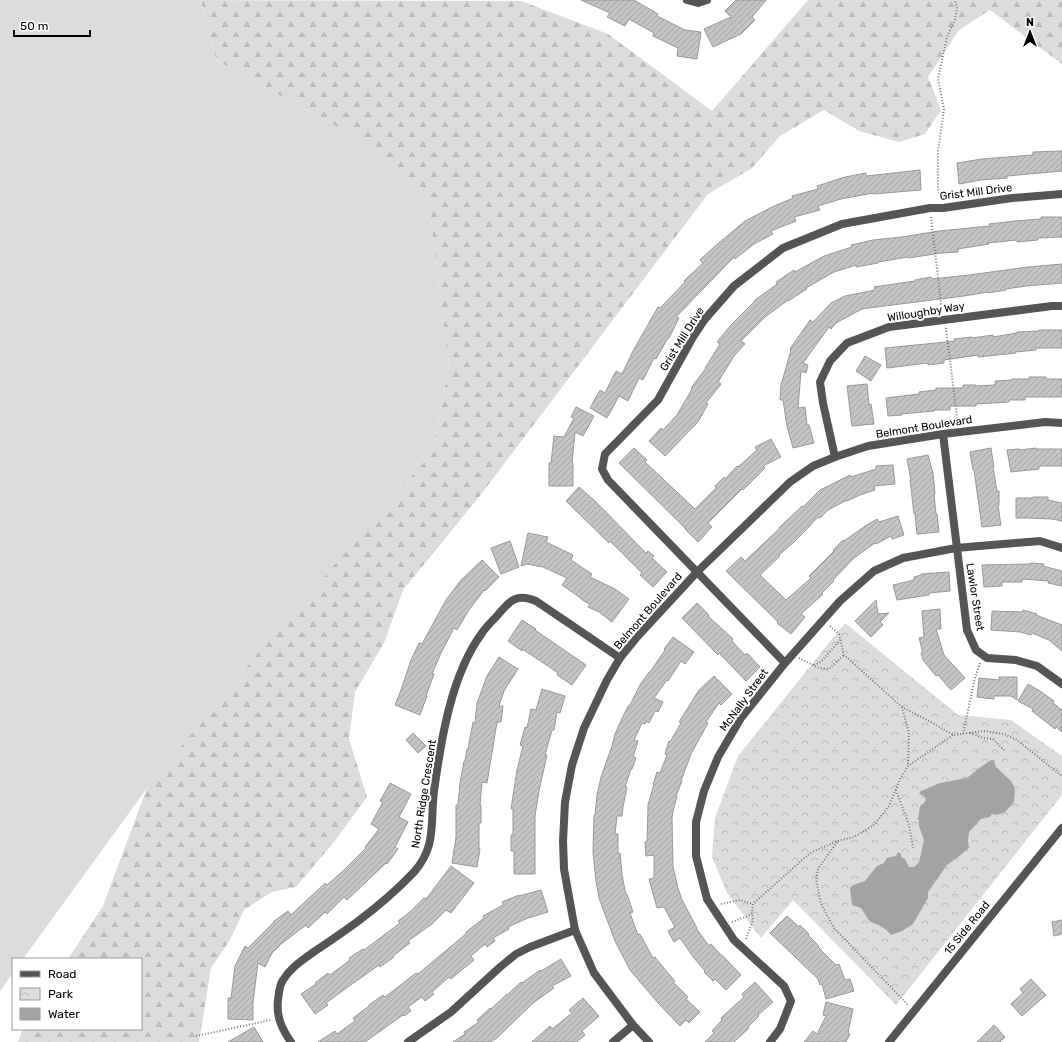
<svg xmlns="http://www.w3.org/2000/svg" width="1062" height="1042" viewBox="0 0 1062 1042" font-family="Rubik,sans-serif">
	<defs>
		<pattern id="forest-firs" width="22" height="20" patternUnits="userSpaceOnUse"><rect width="22" height="20" fill="#dcdcdc"/><path d="M5 1l3.5 6h-7zM16 11l3.5 6h-7z" fill="#bbb"/></pattern>
		<pattern id="park-crowns" width="20" height="18" patternUnits="userSpaceOnUse"><rect width="20" height="18" fill="#dcdcdc"/><path d="M2 6a3 3 0 1 1 6 0M12 15a3 3 0 1 1 6 0" fill="none" stroke="#bbb"/></pattern>
		<pattern id="building-hatch" width="6" height="6" patternUnits="userSpaceOnUse"><rect width="6" height="6" fill="#c4c4c4"/><path d="M-1 1l2-2M0 6l6-6M5 7l2-2" fill="none" stroke="#a7a7a7"/></pattern>
	</defs>
	<rect width="100%" height="100%" fill="#fff"/>
	<path fill="#dcdcdc" d="M0,0H201L216,60L363,141L428,196L449,365L433,452L147,788L23,959H13V973L0,991Z"/>
	<path fill="url(#forest-firs)" d="M201,0L521,1L608,34L712,111L808,0H1062V64L990,10L959,30L928,77L941,110L925,134L899,142L859,131L824,110L780,136L752,168L708,194L479,497L403,590L384,643L355,692L349,739L367,797L334,842L296,887L272,892L244,910L230,940L211,968L199,1042H18L23,1029H141V959H68L103,906L147,788L267,642L433,452L449,365L428,196L363,141L216,60Z"/>
	<path fill="url(#park-crowns)" d="M845,623L958,715L1011,720L1062,756V795L896,1005L793,900L761,938L727,893L712,857L715,818L738,756Z"/>
	<path fill="#a3a3a3" d="M991,760H994L996,767L1011,781L1015,789L1014,802L1005,812L997,815L992,814L990,817L981,819L969,832L968,841L969,848L958,857L947,865L928,892V898L913,924L902,931L891,935C884,927 880,925 870,922L861,908L852,905L850,888L853,885L865,881L877,866L884,863L887,858L896,856L898,852L901,854V857L905,859L909,867H914L919,862L924,840L919,826V821L918,819L920,806L924,803L926,799L923,795L919,794L921,791L940,783L967,778L978,769Z"/>
	<path fill="url(#building-hatch)" stroke="#999" d="M581,0H634L658,14L657,16L685,30L701,32L697,59L677,56L678,48L653,36L654,33L629,19L625,26L607,17L610,13Z
		M736,0H766L752,17L755,20L741,34L713,47L704,29L731,17L725,11Z
		M1062,151V171L1007,176V178L981,180L959,184L957,163L982,159L1033,155V152Z
		M920,170L921,190L873,194V193L841,199L818,206L820,210L794,217L796,221L771,231L773,234L754,244L735,259L734,257L676,317L679,318L669,338H668L656,359L654,358L643,380L639,378L628,401L619,396L607,418L590,408L600,390L605,393L616,371L622,374L633,351L658,307L660,308L685,282L684,281L703,263L700,260L714,247L745,221L772,207L793,198L792,196L818,189L817,186L845,177L866,173V176Z
		M1041,217H1062V237L1038,238V240L1017,242V240L988,243L989,244L958,249V252L941,253L909,258L908,257L878,262V263L856,267V265L834,272L806,288L807,289L788,301V300L765,317L741,341L745,344L734,356L718,382L721,384L706,403L708,404L698,422L665,456L649,441L661,428L663,430L677,415L692,389L691,388L706,368H705L720,344L717,342L731,325L755,301V300L777,284L776,282L794,270L795,272L824,256L852,247L851,245L873,240L902,237L939,231L990,226L989,224L1015,221L1041,219Z
		M1062,264V283L1026,286L1006,289V290L988,293V292L964,296L869,308L862,309L836,323L831,329L829,327L803,363L808,365L806,373L801,371L798,408L805,407L807,425H809L814,443L793,448L787,426L783,400H780L781,385L791,350L790,349L810,320L813,322L831,303L845,296L875,290L874,287L915,281V280L931,277L932,279L969,275L1028,267Z
		M1039,330H1062V348H1036V350L1015,352L1016,353L978,357V355L944,360V363L928,365V363L887,368L885,348L926,344L955,341L954,339L972,337V338L993,335V337L1017,333V332L1039,331Z
		M865,356L881,365L871,381L856,371Z
		M1029,377H1046V379H1062V397H1025V400H1009V402L976,404V406H950V410H934V411L901,414L902,415L888,416L886,398L919,394V392L936,390V388H963V385H976V386L995,385V381L1012,380V379H1029Z
		M867,384L869,405L871,404L874,424L852,426L847,386Z
		M576,407L594,416L583,436L575,432L572,463H573V486H549V463H551L554,436L564,437L574,418L571,417Z
		M771,439L781,457L763,466L765,468L743,490L742,489L708,523L712,527L698,542L685,529V528L619,463L634,448L647,460L645,462L695,509L716,488L715,486L724,477L725,479L737,466L738,467L757,450L755,447Z
		M991,448L994,467H993L997,491H999V505H998L1001,525L982,527L974,470H973L970,452Z
		M1036,448V449H1062V466H1039V469L1011,472L1007,450L1019,449L1020,450Z
		M928,455L933,473L935,494H934L936,514H937L939,532L917,534L915,514H914L910,480H911L907,459Z
		M893,465L895,484L874,486L875,490L860,495L847,501V500L828,510L820,518L818,517L804,532L794,542L779,555L780,556L760,575L786,600L811,578L809,576L834,551L833,550L843,540L844,541L865,526L877,519L879,522L898,516L904,535L892,539L891,536L876,544L875,543L854,558L833,580L834,581L822,593L823,594L801,614L805,617L791,634L777,623L778,622L726,571L741,557L745,561L780,528H779L802,506L803,507L820,490L850,475L851,477L876,469V466Z
		M579,487L595,501L646,553L648,551L654,556L652,558L667,572L653,587L640,575L642,573L610,541L609,543L566,501Z
		M1033,497H1048V500L1062,503V521L1052,519L1029,518H1016V498H1033Z
		M528,533L548,537L546,542L573,555L571,560L592,574L590,577L615,589L629,599L612,622L599,612L588,607L590,604L582,600V599L562,585L567,578L543,567L527,564L521,566Z
		M510,541L519,567L501,574L491,548Z
		M482,560L499,577L485,591L484,590L469,610L457,630L454,628L441,653L432,674H434L426,696H427L420,715L395,705L401,690L411,660L419,643L422,644L446,600L461,580Z
		M1031,563L1044,564L1043,566L1062,571V586L1048,583L1049,581L1022,579V582H1002V586L984,587L982,565L1030,564Z
		M949,572L950,591L929,593V595L897,600L893,585L914,580V577L921,575V574Z
		M876,600L878,614L889,613L880,622L883,625L871,637L855,621Z
		M697,603L709,615L708,616L733,639L732,641L745,655L747,653L760,667L746,681L719,653L718,655L682,618Z
		M940,609L941,629H936L944,655L965,678L951,690L938,675L936,676L923,660L921,653H923L919,638L924,637L922,611Z
		M1023,610L1037,614L1036,615L1062,625V651L1049,640L1032,633L1031,635L1020,632L991,630L992,611L1023,612Z
		M522,620L536,629L535,630L586,665L572,685L557,675L558,673L545,664L522,649V651L508,641Z
		M673,637L694,652L685,664L681,661L668,681L667,680L654,698L663,702L658,712L655,711L649,723L646,721L645,724L642,723L634,740L638,741L633,757L636,758L632,769H631L625,787H627L623,807L622,816H617L615,834H618V854L620,853L622,875L626,895L627,894L633,912L630,913L638,935L640,934L653,958L655,957L663,967L675,981L673,982L688,997L686,999L700,1012L689,1023L686,1020L680,1026L658,1003L630,970L615,941L599,898L596,881L593,852L594,815H595L597,795L601,777L612,746L615,734L624,714L629,705H630L640,685L649,672H650L665,650L664,649Z
		M499,657L518,669L504,691L499,706H503L501,722H497L487,783L482,782L480,805H481V823H479V849H480L477,867L452,863L456,837V805H458L460,783L464,761H465L467,749H468L473,722L475,723L477,703L487,676Z
		M714,676L732,694L721,705L719,703L706,722L708,723L691,754L681,781H682L676,796H677L673,812L672,818L673,867L678,888L682,900L697,928H696L709,946L711,944L721,955H722L741,975L726,990L715,979L713,981L704,972L705,971L694,958L680,938L674,942L668,931L675,927L664,907L657,908L649,879L654,878V855L646,856L645,842H647L648,805L654,784H653L657,772L660,773L667,755L665,754L669,741L670,742L681,723L679,722L699,690Z
		M999,677H1017V700L1011,696H994V699L977,697L979,678L999,680Z
		M1028,684L1040,691L1054,701L1053,703L1062,710V732L1056,727L1055,729L1032,711L1033,709L1018,701Z
		M542,689L565,696L560,713L557,712L554,730H552L545,755H547L539,791L535,816V874H514V851H511V835H513V809H511L517,770L523,746L520,745L525,727L527,728L531,709L536,710Z
		M413,733L426,746L418,753L406,740Z
		M390,783L411,794L399,817L408,822L395,847L398,849L387,864L386,863L347,900L344,897L327,914L325,912L308,928L306,925L281,944L272,953L265,967L258,963L253,1002V1020L228,1019V998H231L235,966L245,946L248,948L274,922V921L288,911L291,915L325,883L327,885L345,869L366,848L365,847L379,829L371,824L383,802L380,801Z
		M451,866L474,883L451,913L446,910L432,924L408,941L410,943L393,956L394,957L380,967L379,965L345,989L326,1003L328,1005L315,1014L301,994L316,984L315,983L328,973L330,975L350,960L349,958L363,949L364,950L400,923L398,921L410,912L424,898L426,899Z
		M541,890L548,912L528,918L508,927L509,929L493,938L495,941L487,947L485,944L471,956L474,960L451,979L449,977L432,992L434,994L425,1001L422,997L408,1007L411,1011L404,1016L403,1015L365,1042H318L335,1031L337,1034L355,1021L353,1018L369,1006V1005L383,995L385,997L416,973L418,974L467,933L466,932L484,918L483,916L503,905L502,902L519,895V896Z
		M787,916L799,927L800,925L809,934L808,935L819,946L818,947L836,965L839,964L845,980L850,979L854,991L826,999L822,984L820,985L818,979L770,933Z
		M1062,920V934L1054,936L1052,922Z
		M561,959L571,976L552,986L554,988L533,1003L497,1038L490,1042H453L465,1034L464,1032L479,1022L477,1020L490,1008L491,1009L507,994V995L521,982L522,983L540,970L541,971Z
		M1031,979L1046,995L1022,1016L1011,1004L1023,993L1020,989Z
		M755,982L773,1002L758,1015L759,1016L748,1027L749,1028L734,1042H705L714,1033L712,1031L722,1020L721,1018L744,997L742,994Z
		M583,998L599,1016L582,1031L585,1035L577,1042H532L550,1026L552,1029L572,1013L569,1010Z
		M826,1002L853,1009L848,1033L850,1034L846,1042H804L813,1031L817,1034L826,1016L823,1015Z
		M994,1025L1005,1037L1000,1042H977Z
		M254,1027L263,1042H228Z"/>
	<g fill="none" stroke-linecap="round" stroke-linejoin="round">
		<path stroke="#777" stroke-width="2" stroke-dasharray="1 2" stroke-linecap="butt" d="M941,199L938,189V152L944,109L938,79L947,37L955,20L957,8L955,0
			M931,217L942,312
			M946,328L958,425
			M830,626L839,634L844,655L902,707L931,722L953,735L984,731L1004,734L1017,740L1062,776
			M799,658L819,668L829,669L844,655
			M814,665L821,662L840,640
			M902,707L909,734L908,766
			M970,733L983,738L993,739L1005,751
			M963,734L975,678L980,663
			M896,790L909,825L913,848
			M837,842L818,869L816,879L821,904L834,928L909,1006
			M721,904L740,900L753,904
			M732,922L748,916L752,913L753,904L802,860L812,852L838,841L854,837L874,825L889,806L900,779L908,766L953,735
			M746,939L753,920L752,913
			M196,1036L271,1020"/>
		<path stroke="#555" stroke-width="8" d="M687,0L698,3L707,0
			M943,434L967,630L976,650L987,658L1016,660L1037,666L1062,684
			M835,457L823,403L820,382L830,361L847,343L889,327L1052,306H1062
			M785,663L608,480L602,469L605,454L658,400L693,337L705,319L734,286L783,248L842,224L930,208H943L1012,198L1062,194
			M291,1042C282,1029 276,1017 278,1000C279,993 279,986 283,980C291,967 303,960 315,951C329,942 343,932 357,922C377,907 397,890 414,872C437,846 430,823 434,791C441,740 451,675 482,633C486,627 491,622 496,617C509,602 515,592 536,601L620,658
			M408,1042L451,1012L499,968L516,954L530,947L575,930
			M613,1042L633,1025
			M770,1042L780,1029L791,1001L784,986L734,940L707,899L696,856V822L704,791L718,757L741,718L785,663L840,601L874,571L903,558L956,548L1040,541L1062,548"/>
		<path stroke="#555" stroke-width="8" d="M649,1042L633,1025L594,973L575,930L564,869L563,841L565,802L572,765L584,728L607,680L620,658L637,637L697,572L790,482L813,466L835,457L868,446L943,434L1045,422L1062,423
			M889,1042L1062,828"/>
	</g>
	<g text-anchor="middle" dominant-baseline="central" stroke-width="4" stroke-linejoin="round" paint-order="stroke">
		<g font-size="11" fill="#000" stroke="#fff">
			<text transform="translate(976 192) rotate(-7)">Grist Mill Drive</text>
			<text transform="translate(926 312) rotate(-9)">Willoughby Way</text>
			<text transform="translate(682 339) rotate(-58)">Grist Mill Drive</text>
			<text transform="translate(924 427) rotate(-9)">Belmont Boulevard</text>
			<text transform="translate(975 597) rotate(81)">Lawlor Street</text>
			<text transform="translate(648 611) rotate(-49)">Belmont Boulevard</text>
			<text transform="translate(744 700) rotate(-54)">McNally Street</text>
			<text transform="translate(424 794) rotate(-81)">North Ridge Crescent</text>
			<text transform="translate(967 928) rotate(-51)">15 Side Road</text>
		</g>
	</g>
	<rect x="12" y="958" width="130" height="72" fill="#ffffff" stroke="#999999"/>
	<rect x="20" y="971" width="20" height="6" fill="#555555" stroke="#999999"/>
	<text x="48" y="978" font-size="12" fill="#000000">Road</text>
	<rect x="20" y="988" width="20" height="12" fill="url(#park-crowns)" stroke="#999999"/>
	<text x="48" y="998" font-size="12" fill="#000000">Park</text>
	<rect x="20" y="1008" width="20" height="12" fill="#a3a3a3" stroke="#999999"/>
	<text x="48" y="1018" font-size="12" fill="#000000">Water</text>
	<g transform="translate(1030 32)" stroke="#ffffff" stroke-width="3" paint-order="stroke">
	<path d="M0-3L7 15L0 10L-7 15Z" fill="#000000"/>
	<text y="-6" font-size="11" font-weight="bold" text-anchor="middle" fill="#000000">N</text>
	</g>
	<path d="M14 30v6h76v-6" fill="none" stroke="#000000" stroke-width="2"/>
	<text x="20" y="30" font-size="12" fill="#000000" stroke="#ffffff" stroke-width="3" paint-order="stroke">50 m</text>
</svg>
